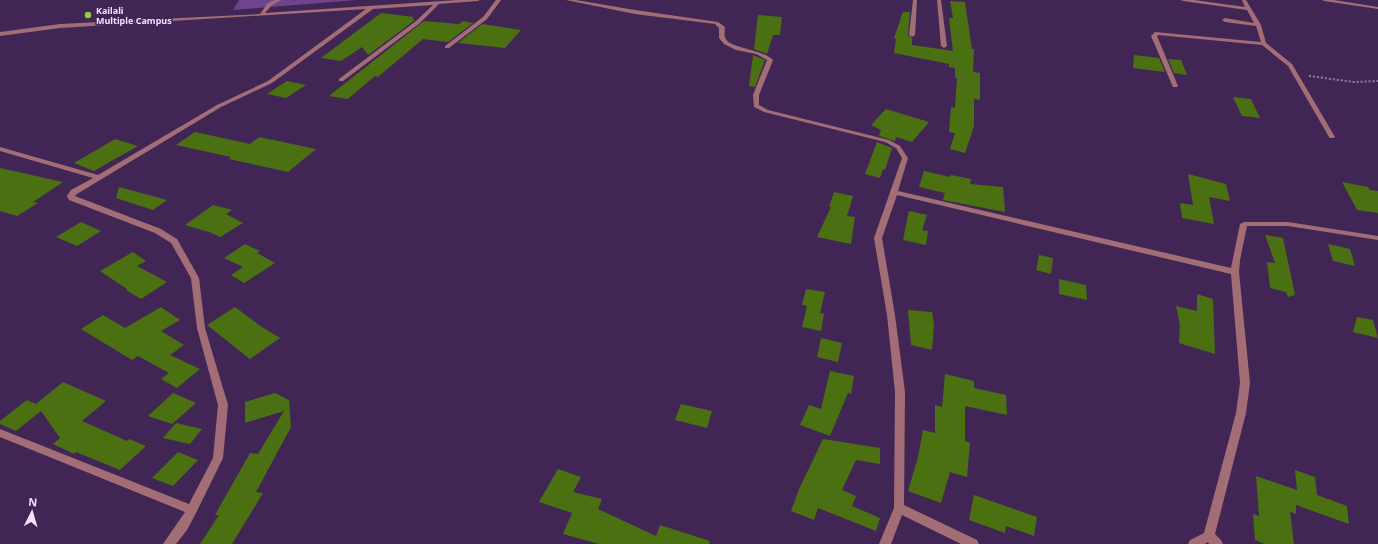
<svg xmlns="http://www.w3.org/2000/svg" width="1378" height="544" viewBox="0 0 1378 544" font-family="'Noto Sans',sans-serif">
	<rect width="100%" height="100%" fill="#412655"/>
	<path fill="#6f448e" d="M239,0H357L233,10Z"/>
	<path fill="#4b7012" d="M950,1L965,2L972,49H974L973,72L980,73V100L974,99V126L965,153L950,149L955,133L949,132L951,107L955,108L957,78H955V68L949,67V64L894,53L896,39L894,38L903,12H910L908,35L912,38V45L953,51L949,18H953Z
		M381,13L414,17L412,19L415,20L368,55L362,47L341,61L321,58Z
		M758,15L782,17L780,35H773L767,54L754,49Z
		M424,21L459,24L463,21L473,23L448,42L423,39L378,77L375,76L348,99L329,96Z
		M482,24L521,30L505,48L458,43Z
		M753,55L765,60L755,87L749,86Z
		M1134,55L1159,58L1165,72L1133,68Z
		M1168,59L1181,60L1187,75L1174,73Z
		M287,81L306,85L286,98L267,94Z
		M1233,97L1251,99L1260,118L1242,116Z
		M886,109L929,122L912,142L896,137L895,141L879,136L881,130L871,125Z
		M195,132L250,144L259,137L316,149L288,172L229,159L231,157L176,145Z
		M115,139L138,146L94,171L74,163Z
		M877,142L892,148L885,170L883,169L880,178L865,174Z
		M0,168L63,182L33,202L38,203L17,216L0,211Z
		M924,171L950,177L951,175L971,179L970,184L1003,187L1005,212L943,200L945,193L919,187Z
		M1188,174L1226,184L1230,201L1209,197L1214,224L1182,218L1180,203L1193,205Z
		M1342,182L1368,187L1370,190L1378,191V213L1357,210Z
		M119,187L167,200L153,210L116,198Z
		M834,192L853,196L847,216L855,217L851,244L817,237L831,207H829Z
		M213,205L232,210L226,214L243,223L220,237L212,233L185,225Z
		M909,211L927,215L922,230L928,231L926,245L903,240Z
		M81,222L101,231L77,246L56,237Z
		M1265,235L1283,238L1295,295L1288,297L1286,292L1270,288L1267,262L1275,263Z
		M245,244L260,251L257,253L275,263L244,283L231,275L243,267L224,258Z
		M1328,244L1350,249L1355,266L1333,261Z
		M133,252L146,261L137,266L167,282L141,299L126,290L127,289L100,271Z
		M1039,255L1053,258L1051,274L1036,270Z
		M1059,279L1086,285L1087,300L1059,294Z
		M806,289L825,292L820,313L824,314L821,331L802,327L807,306L802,305Z
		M1197,294L1213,299L1215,354L1179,343L1180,325L1176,306L1197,311Z
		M161,307L180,320L161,331L184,345L170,355L200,369L177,388L161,379L169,373L138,356L132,360L81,329L103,315L125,328Z
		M235,307L259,325L280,338L250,359L207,325Z
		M908,310L932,312L934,325L932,350L911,345Z
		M1357,317L1373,320L1378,338L1353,332Z
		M821,338L842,343L838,362L817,357Z
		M830,371L854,376L851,394L848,393L830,436L800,425L809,405L821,409Z
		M945,374L974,381V388L1006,395L1007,415L965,406V441L970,443L967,477L950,472L941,503L908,491L918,457L923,430L935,433V405L942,407Z
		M63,382L106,401L82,421L127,441L129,439L146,446L120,470L76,452L74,454L53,444L60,438L41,411L16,431L0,424V421L27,400L36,404Z
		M173,393L196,403L172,424L148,416Z
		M275,393L289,400L291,427L256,492L263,493L232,544H200L219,515H215L250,453L258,454L284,411L245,423V402Z
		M681,404L712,411L707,428L675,420Z
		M176,423L202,429L190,444L163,438Z
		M823,439L880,448V464L856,460L842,490L856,496L852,506L880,518L876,531L818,508L814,520L791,511L799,489Z
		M178,452L198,460L173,486L152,478Z
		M558,469L581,477L573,492L602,499L598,509L656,536L660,525L710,541L709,544H599L563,534L572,513L539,502Z
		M1295,470L1315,477L1317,495L1347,506L1349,524L1296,505V514L1290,512L1294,544H1265L1255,540L1253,514L1259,516L1256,476L1297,490Z
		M974,495L1037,517L1034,536L1006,526L1005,533L969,520Z"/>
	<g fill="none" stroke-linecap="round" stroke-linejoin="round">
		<path stroke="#937da4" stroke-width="2" stroke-dasharray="2 2" stroke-linecap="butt" d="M1309,76L1354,82L1378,81"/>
		<path fill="#a36d75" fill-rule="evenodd" d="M275,0H281L272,5L265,13L457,0H480L478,1L439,4L420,23L343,81H339V79L416,21L433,5L373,9L272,83L221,107L77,194L75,196L161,229L177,239L199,278L205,328L228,405L223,458L196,513L187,530L176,544H163L185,512L0,437V429L189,504L213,458L218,405L197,328L191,278L171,243L155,233L69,200L67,196L71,190L93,178L0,151V147L98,175L217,105L268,81L366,9L60,28L0,36V32L60,24L260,14L268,3Z
			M496,0H501L487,19L449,48H445V46L483,17Z
			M566,0H576L635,10L718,22L725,27C725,30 724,34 725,37C728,49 761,48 773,60L759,95V105L768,110L889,140L900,146L908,158L898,191L1231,268L1240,224L1244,222H1288L1378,236V240L1288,226H1247L1240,260L1239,272L1250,383L1246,413L1215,534L1221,540L1223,544H1209L1208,542L1205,544H1188L1190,540L1204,533L1236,413L1240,383L1231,274L897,195L882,238L895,315L905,392L904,505L977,540L979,544H961L902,515L891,544H879L894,508L895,392L887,315L874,238L902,158L896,148L885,142L764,112L754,107L753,95L767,60L756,54L736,50L724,44L719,38V28L715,24L635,14Z
			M913,0H917L915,35L912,37L909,35Z
			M937,0H941L947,46L944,48L941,46Z
			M1181,0H1194L1245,7L1242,0H1246L1261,25L1266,43L1292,64L1335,137L1334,138H1330L1329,137L1288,66L1262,45L1158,35L1157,36L1178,86L1177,87H1173L1151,36L1155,32L1261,42L1256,26L1225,22L1222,20L1225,18L1254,23L1247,10L1183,1Z
			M1322,0H1334L1378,7V9L1324,1Z"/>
	</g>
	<circle fill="#91cd3f" stroke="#412655" stroke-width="1.5" cx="88" cy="15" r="4"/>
	<g text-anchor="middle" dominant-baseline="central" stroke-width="3" stroke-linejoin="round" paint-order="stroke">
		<g font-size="9" font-weight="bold" fill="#f2e2ff" stroke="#412655" text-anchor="start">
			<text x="96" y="10">Kailali<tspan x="96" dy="10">Multiple Campus</tspan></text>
		</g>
	</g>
	<g transform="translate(32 512) rotate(5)" stroke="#412655" stroke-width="3" paint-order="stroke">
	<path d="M0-3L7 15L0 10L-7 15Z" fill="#f2e2ff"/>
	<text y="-6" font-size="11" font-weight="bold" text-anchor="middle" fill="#f2e2ff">N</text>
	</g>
</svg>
